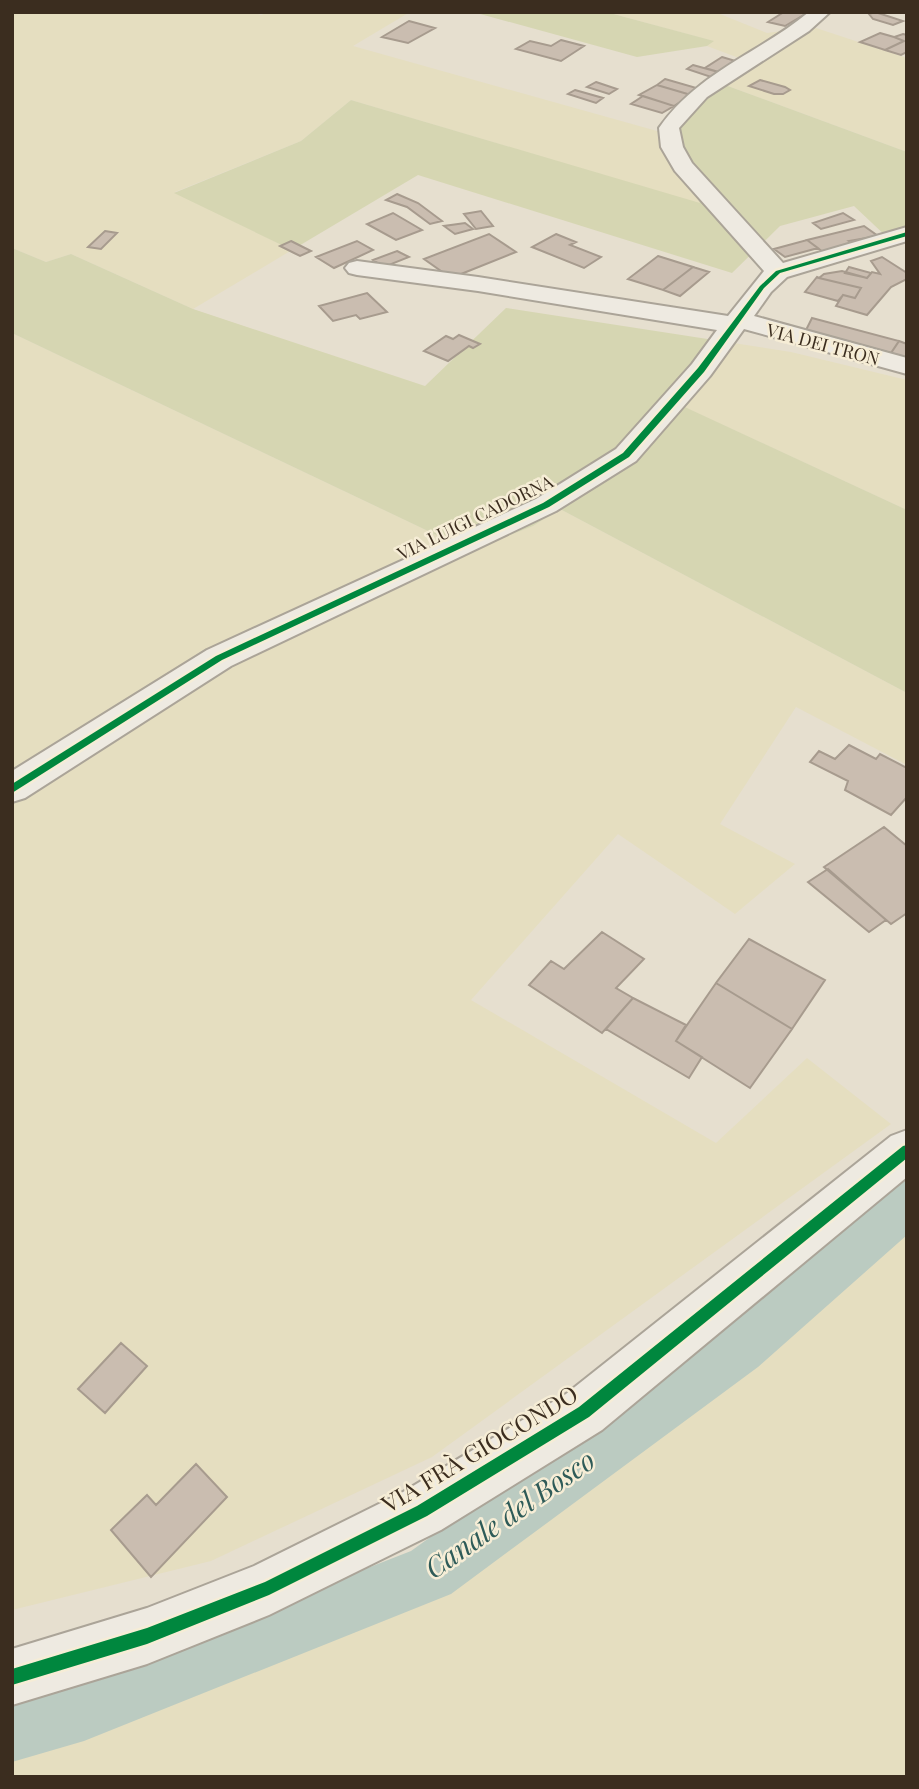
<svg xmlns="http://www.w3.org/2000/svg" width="919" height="1789" viewBox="0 0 919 1789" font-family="'Playfair Display',serif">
	<rect width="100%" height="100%" fill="#e6dfcf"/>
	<path fill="#e5dec0" d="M12,12H250L261,15L268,12H410L353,46L657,131L701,204L351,100L301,141L175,192L292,250L193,309L71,254L46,262L12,248Z
		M606,12H715L767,33L813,27L907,58V152L725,85L755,64L707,46L713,41Z
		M12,333L470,551L533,526L560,509L907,693V765L796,707L720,824L795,864L735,914L618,834L471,1000L716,1143L807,1058L891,1124L432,1457L211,1561L12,1610Z
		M727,342L791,352L907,380V510L673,402Z
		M907,1222V1777H12V1729L232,1672L482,1549Z"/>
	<path fill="#d6d6b2" d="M473,12H606L714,41L707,46L637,57Z
		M725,85L907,152V235L889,239L854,206L780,226L732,273L418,175L292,250L174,193L301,141L351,100L700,203L657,131Z
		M12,248L46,262L71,254L193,309L425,386L506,308L727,342L674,402L907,510V693L560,509L533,526L470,551L12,333Z"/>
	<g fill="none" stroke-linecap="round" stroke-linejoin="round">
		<path fill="#bbcbc1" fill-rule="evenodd" d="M907,1180V1235L758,1367L451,1594L84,1741L12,1762V1699L84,1679L411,1551L720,1329L889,1187Z"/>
	</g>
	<path fill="#cabdb0" stroke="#a79b8e" stroke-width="2" d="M784,12H804L807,13L785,26L768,22Z
		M875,12L903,21L893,25L873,19L869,14Z
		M409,21L435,28L408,43L382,37Z
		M880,33L894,37L904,41L885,50L860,42Z
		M903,34L907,35V52L901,55L885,50L904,41L894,37Z
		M561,40L584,46L561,61L516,49L530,41L551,46Z
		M722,57L739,62L722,73L705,68Z
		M693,65L722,73L714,78L687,69Z
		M665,79L700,89L691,95L657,85Z
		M760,80L785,87L790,90L783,94H774L749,86Z
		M596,82L617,89L609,94L587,87Z
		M657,85L691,95L674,106L639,95Z
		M575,90L603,98L596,103L568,94Z
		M643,96L674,106L662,113L631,104Z
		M397,194L418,203L442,221L430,224L407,207L386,200Z
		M481,211L493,226L476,229L464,214Z
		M393,213L422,230L396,240L367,224Z
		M843,213L854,220L821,229L813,223Z
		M465,223L473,229L455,234L444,226Z
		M864,226L878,236L849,241L854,244L823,252L807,240Z
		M105,231L117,233L101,249L88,247Z
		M489,234L516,252L451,278L424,259Z
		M556,234L576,242L570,245L601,257L584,268L532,247Z
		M807,240L818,248L785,257L774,249Z
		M291,241L311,251L300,256L280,246Z
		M357,241L373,250L334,268L316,257Z
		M397,251L409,257L384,267L373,260Z
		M658,256L693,267L663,290L628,279Z
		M882,257L907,273V279L891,287L867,315L836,306L843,295L855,298L861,288L819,278L824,274L842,271L867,278L872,272L880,274L871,261Z
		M693,267L709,272L680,296L663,290Z
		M849,267L871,273L867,278L845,273Z
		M817,277L819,278L861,288L855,298L843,295L838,301L805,292Z
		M367,293L387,312L360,319L356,315L333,321L319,306Z
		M812,318L899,341L891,353L806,330Z
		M459,335L480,344L473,348L469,346L448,361L424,351L446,336L453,339Z
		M899,341L907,344V358L891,353Z
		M849,745L876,759L880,754L907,768V797L891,815L845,790L848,781L810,762L819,751L835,759Z
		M884,827L907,846V913L891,924L824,867Z
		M828,869L886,920L869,932L808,882Z
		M602,932L644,959L616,988L633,998L602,1033L529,985L551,961L564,969Z
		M749,939L825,980L792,1029L716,983Z
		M716,983L792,1029L750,1088L676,1041Z
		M633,998L686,1025L676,1041L702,1057L689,1078L606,1029Z
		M121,1343L147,1366L105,1413L78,1389Z
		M196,1464L227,1497L151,1577L111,1530L147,1495L156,1505Z"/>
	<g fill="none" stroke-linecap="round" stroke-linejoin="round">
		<g stroke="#aba498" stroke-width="4">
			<path id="street" d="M809,12H830L809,31L707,97L679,128L683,147L692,163L783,263L907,227V241L787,277L771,292L754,316L907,358V374L744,329L710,376L636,461L556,511L231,666L25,798L12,802V771L207,650L536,499L616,449L692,364L717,330L478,291L357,275L349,273L345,268L349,263L357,261L478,277L728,316L764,271L675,171L661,147L659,128C697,73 759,53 809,12Z
				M907,1130V1177L602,1430L441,1530L269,1615L147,1664L12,1705V1649L147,1608L254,1566L403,1492L566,1394L891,1136Z"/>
		</g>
		<use href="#street" fill="#eeeae1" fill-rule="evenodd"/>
		<g stroke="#f6edd6" stroke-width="5">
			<path id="cycleway" d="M907,232V236L780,273L764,288L704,372L629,457L549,507L222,660L12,793V784L216,656L543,503L623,453L698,368L760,286L776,271Z
				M907,1145V1158L589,1417L427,1516L269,1595L147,1644L12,1685V1669L147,1628L265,1582L417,1506L579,1407L903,1146Z"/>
		</g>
		<use href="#cycleway" fill="#00873e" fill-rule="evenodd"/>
	</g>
	<g text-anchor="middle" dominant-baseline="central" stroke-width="5" stroke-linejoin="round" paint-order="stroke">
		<g font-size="18" fill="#3b2d1f" stroke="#f6edd6">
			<text transform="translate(823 344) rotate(15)">VIA DEI TRON</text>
			<text transform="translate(475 517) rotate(-26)">VIA LUIGI CADORNA</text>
		</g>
		<g font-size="24" fill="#3b2d1f" stroke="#f6edd6">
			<text transform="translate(479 1448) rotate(-31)">VIA FRÀ GIOCONDO</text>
		</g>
		<g font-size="28" font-style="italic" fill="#2e5b58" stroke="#f6edd6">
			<text transform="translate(509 1513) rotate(-35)">Canale del Bosco</text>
		</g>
	</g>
	<rect width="919" height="1789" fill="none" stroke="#3b2d1f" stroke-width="28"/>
</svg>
